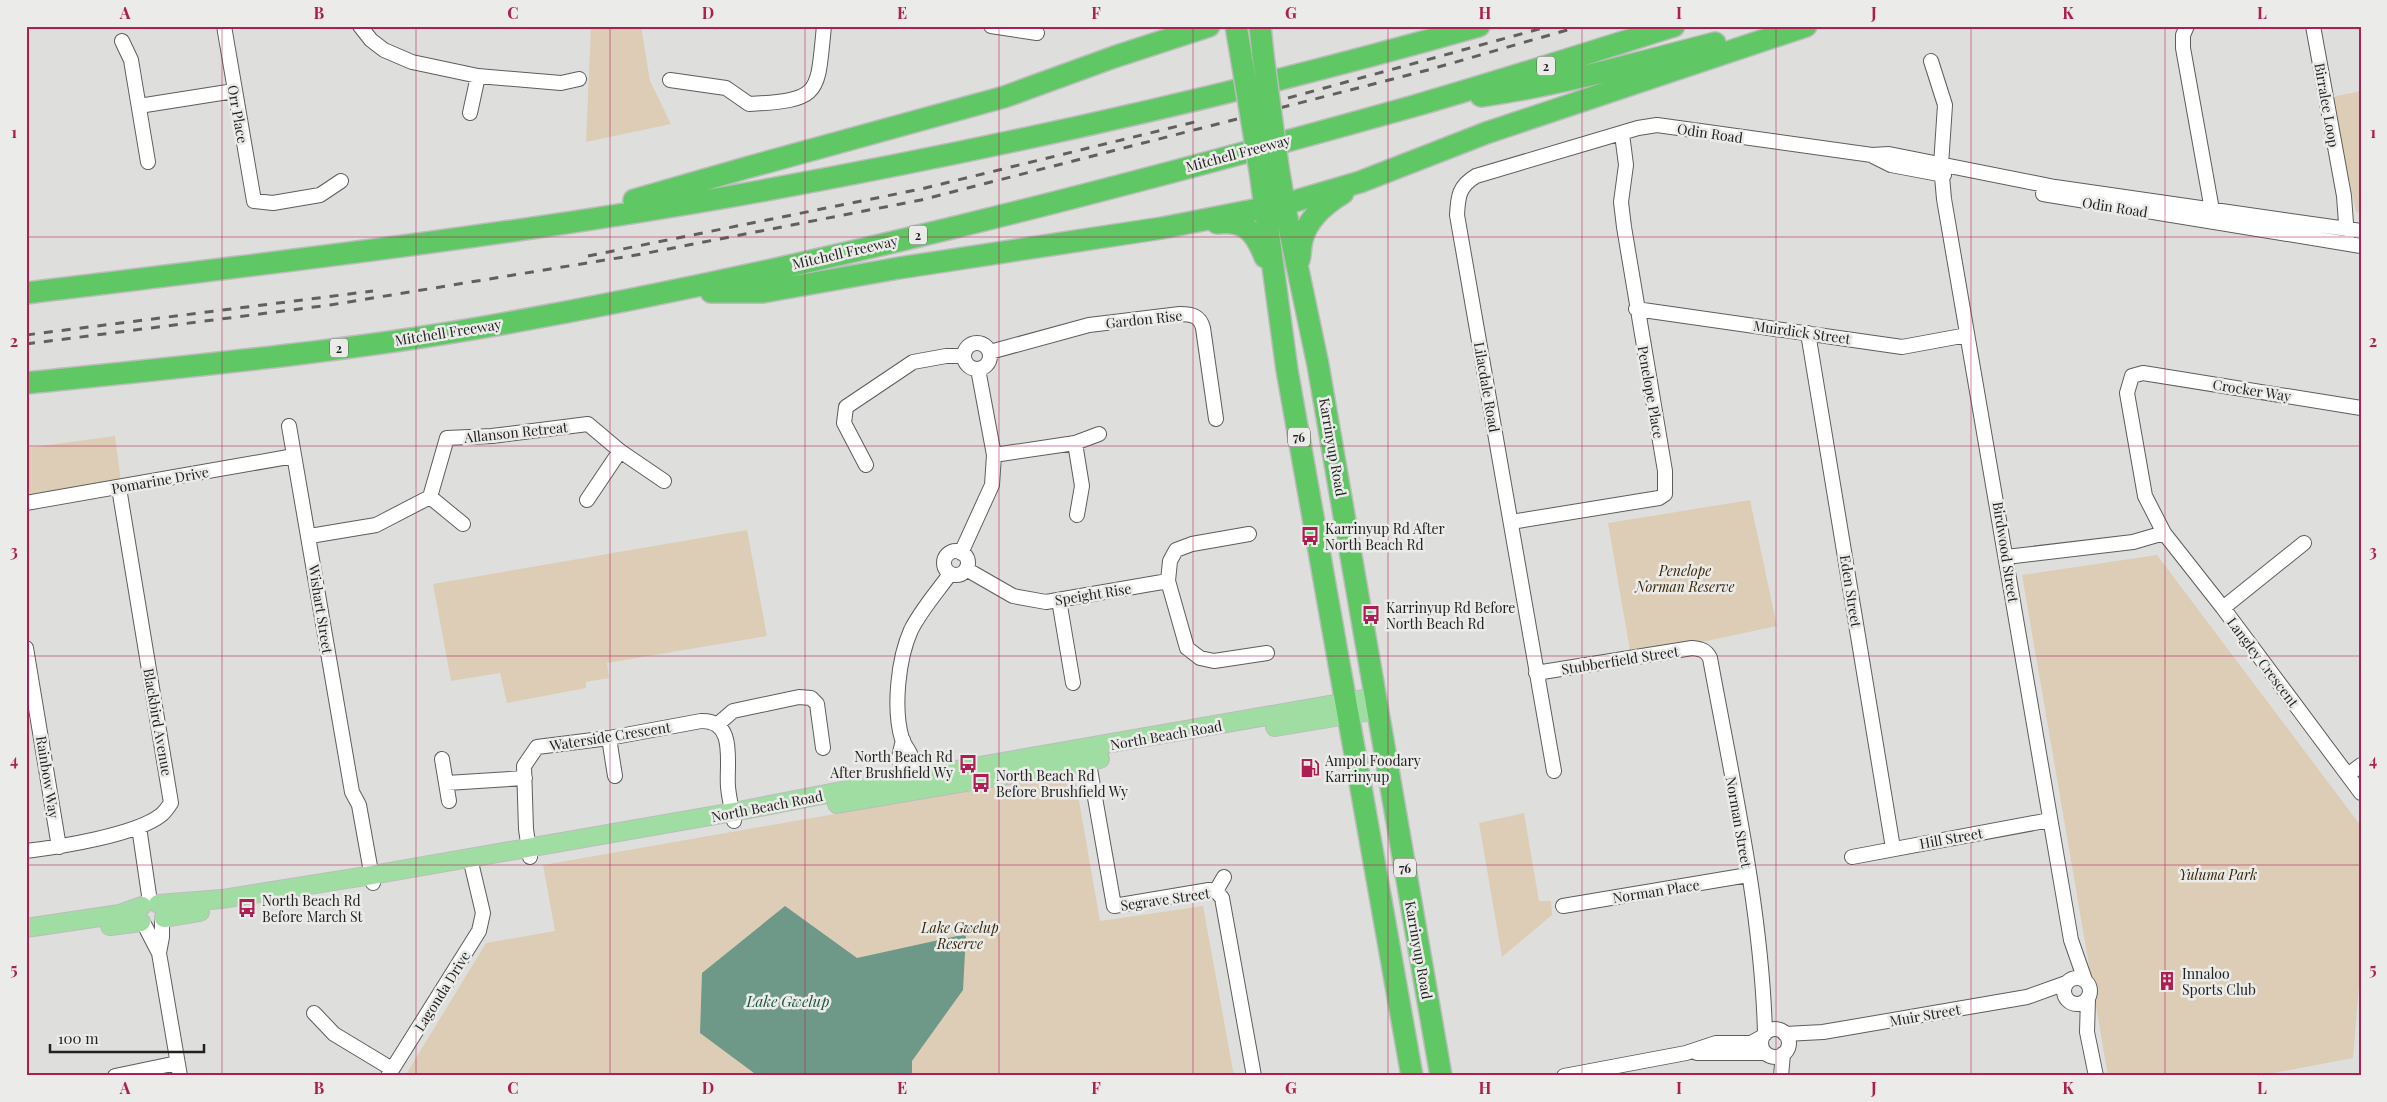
<svg xmlns="http://www.w3.org/2000/svg" width="2387" height="1102" viewBox="0 0 2387 1102" font-family="'Playfair Display',serif">
	<rect width="100%" height="100%" fill="#dedfdc"/>
	<path fill="#ddcdb7" d="M591,26H641L650,81L671,124L586,142Z
		M2361,91V213L2356,212L2332,97Z
		M115,436L121,482L26,495V448Z
		M1750,500L1777,626L1631,657L1608,523Z
		M747,530L767,636L607,663L609,678L586,682V688L507,703L500,673L451,681L433,584Z
		M2157,555L2361,826V962L2353,1058L2258,1076H2108L2022,575Z
		M1074,772L1100,921L1203,906L1234,1076H405L486,943L555,931L543,865Z
		M1524,813L1539,901H1551L1552,915L1502,957L1479,823Z"/>
	<path fill="#6e9988" d="M785,906L857,958L966,934L963,990L912,1061V1076H758L700,1033L702,973Z"/>
	<g fill="none" stroke-linecap="round" stroke-linejoin="round">
		<g stroke="#5d5e5b" stroke-width="16">
			<path id="minor" d="M224,26L254,201L273,203L320,195L341,181
				M360,26L371,40L384,50L412,62L478,76L561,83L579,79
				M991,26L1037,33
				M2187,26L2183,35V48L2212,210L2211,217
				M2313,26L2344,196L2347,237
				M122,41L131,60L148,162
				M1931,61L1945,105L1941,165L1944,199L2071,940L2085,980
				M670,80L726,88L749,104C822,100 817,95 824,26
				M139,106L234,91
				M470,113L478,76
				M1873,156L1891,165L1944,175
				M2043,194L2361,246
				M1636,309L1902,347L1967,335
				M1808,333L1893,848
				M964 356a13 13 0 1 1 26 0a13 13 0 1 1-26 0Z
				M990,352L1089,325L1180,314C1192,314 1200,316 1203,328L1216,419
				M2361,408L2143,373L2132,376L2127,393L2145,496L2164,533L2223,608L2361,793
				M289,426L352,792L359,805L373,883
				M1075,443L1082,486L1077,515
				M994,455L1075,443L1099,434
				M866,465L844,423L846,407L913,362L946,356H964
				M430,497L463,524
				M587,500L620,451
				M26,503L294,456
				M1511,522L1659,498L1665,494V471L1624,227L1621,202L1626,165L1622,134
				M1249,534L1192,544L1176,550L1170,561L1168,581L1187,648L1200,658L1214,661L1267,653
				M310,536L376,525L430,497L447,438L492,436L588,424L620,451L664,481
				M944 563a12 12 0 1 1 24 0a12 12 0 1 1-24 0Z
				M961,553L992,485L994,455L978,369
				M2006,557L2133,542L2164,533
				M966,569L1013,596L1046,602L1168,581
				M1059,600L1073,683
				M2223,608L2304,543
				M26,648L59,847
				M1536,673L1692,648C1701,649 1706,650 1710,658C1732,779 1762,911 1765,1034
				M718,724L733,711L799,697L811,698L817,704L823,748
				M609,738L615,776
				M903,740L899,757L905,788
				M1087,752L1114,906L1209,890L1216,891L1222,898L1254,1076
				M442,759L449,801
				M1554,771L1457,215C1458,196 1459,186 1476,176L1638,128L1657,125L1872,155L1889,154L2055,187L2361,231
				M2348,775L2361,765
				M447,783L525,778
				M917,786C916,776 914,766 911,756C909,750 904,745 902,739C893,709 898,659 911,630C921,610 937,592 950,574
				M139,827L150,902
				M26,851C59,847 136,835 161,815C165,812 168,807 171,803L119,488
				M530,857L526,829L524,766L537,747L609,738L701,721C737,720 726,764 728,787C729,798 732,810 734,821
				M1852,857L2050,820
				M1216,891L1224,877
				M1563,906L1748,875
				M145,926L159,953L180,1076
				M159,953L162,937V922
				M2064 991a13 13 0 1 1 26 0a13 13 0 1 1-26 0Z
				M2088,999L2087,1032L2096,1076
				M314,1013L334,1034L392,1069
				M1761 1043a14 14 0 1 1 28 0a14 14 0 1 1-28 0Z
				M1785,1034L1823,1032L2027,997L2066,983
				M1697,1053H1765
				M115,1076L177,1063
				M388,1076L479,931L483,913L470,858
				M1564,1076L1686,1053L1716,1043H1751L1762,1037
				M1781,1076L1783,1054"/>
		</g>
		<g stroke="#bcbcbc" stroke-width="20">
			<path id="major" d="M1275,727L1377,710
				M837,804L1100,759
				M158,904L222,899L372,875L739,811L888,782L1375,697
				M164,918L200,912
				M110,926L141,922
				M26,928L120,914L142,906"/>
		</g>
		<g stroke="#bcbcbc" stroke-width="24">
			<path id="highway" d="M1236,26L1242,61
				M1260,26L1263,55
				M1481,96C1561,85 1637,63 1715,43
				M1278,167L1286,213L1318,365L1441,1076
				M1260,171L1287,370L1412,1076
				M634,200L742,169L1004,97L1114,57L1209,26
				M1217,223C1246,220 1255,232 1265,257
				M1299,260C1301,253 1300,247 1302,240C1307,219 1325,204 1343,193
				M711,292H763L899,268L1162,228L1285,204L1360,182L1486,133L1806,26
				M26,293C262,264 499,237 733,196C984,151 1233,96 1479,26
				M26,383C181,367 336,353 490,326C802,271 1110,191 1414,106C1501,81 1588,53 1674,26"/>
		</g>
		<use href="#minor" stroke="#fff" stroke-width="14"/>
		<use href="#major" stroke="#a0dda3" stroke-width="18"/>
		<use href="#highway" stroke="#60c765" stroke-width="21"/>
		<path stroke="#60605e" stroke-width="3" stroke-dasharray="9 9" stroke-linecap="butt" d="M1288,98L1550,26
			M588,256L921,189L1203,120
			M26,335L373,291
			M26,344L330,305L642,254L921,200L1428,70L1581,26"/>
		<g stroke="#bcbcbc" stroke-width="24" stroke-linecap="butt">
			<path id="highway-bridge" d="M1263,55L1278,167
				M1242,61L1260,171"/>
		</g>
		<use href="#highway-bridge" stroke="#60c765" stroke-width="21"/>
	</g>
	<path fill="none" stroke="#ae1e53" stroke-width="1" stroke-opacity="0.55" d="M222,26V1076M416,26V1076M610,26V1076M805,26V1076M999,26V1076M1193,26V1076M1388,26V1076M1582,26V1076M1776,26V1076M1971,26V1076M2165,26V1076M26,237H2361M26,446H2361M26,656H2361M26,865H2361"/>
	<defs>
		<g id="bus-bare" transform="scale(1.5)"><path d="M-5-6H5V4H4V6H2V4H-2V6H-4V4H-5ZM-3.5-4V0h7V-4ZM-3.5 1.2v1.5H-2V1.2ZM2 1.2v1.5H3.5V1.2Z" fill="#ae1e53" stroke="#ebece9" stroke-width="2.5" paint-order="stroke"/></g>
		<g id="fuel-bare" transform="scale(1.5)"><path d="M-5.5-6h7V0h2V4h1.3V-2.5L3-4.5l.8-.8L6-3V5H2.5V1h-1V6h-7ZM-4.2-4.7v3.2H.2V-4.7Z" fill="#ae1e53" stroke="#ebece9" stroke-width="2.5" paint-order="stroke"/></g>
		<g id="building-bare" transform="scale(1.5)"><path d="M-4-6H4V6H1V3H-1V6H-4ZM-2.5-4.3h1.7v1.8h-1.7ZM.8-4.3h1.7v1.8H.8ZM-2.5-1h1.7V.8h-1.7ZM.8-1h1.7V.8H.8Z" fill="#ae1e53" stroke="#ebece9" stroke-width="2.5" paint-order="stroke"/></g>
	</defs>
	<g fill-rule="evenodd">
		<use href="#bus-bare" x="1310" y="536"/>
		<use href="#bus-bare" x="1371" y="615"/>
		<use href="#bus-bare" x="968" y="764"/>
		<use href="#fuel-bare" x="1310" y="768"/>
		<use href="#bus-bare" x="981" y="783"/>
		<use href="#bus-bare" x="247" y="908"/>
		<use href="#building-bare" x="2167" y="981"/>
	</g>
	<g text-anchor="middle" dominant-baseline="central" stroke-width="5" stroke-linejoin="round" paint-order="stroke">
		<g fill="#ebece9" stroke="#5e5e5c" stroke-width="1">
			<rect x="1537" y="56.5" width="18" height="19" rx="4"/>
			<rect x="909" y="225.5" width="18" height="19" rx="4"/>
			<rect x="330" y="338.5" width="18" height="19" rx="4"/>
			<rect x="1288" y="427.5" width="22" height="19" rx="4"/>
			<rect x="1394" y="858.5" width="22" height="19" rx="4"/>
		</g>
		<g font-size="12" font-weight="bold" fill="#212120">
			<text x="1546" y="66">2</text>
			<text x="918" y="235">2</text>
			<text x="339" y="348">2</text>
			<text x="1299" y="437">76</text>
			<text x="1405" y="868">76</text>
		</g>
		<g font-size="14" fill="#212120" stroke="#ebece9">
			<text transform="translate(2327 105) rotate(80)">Birralee Loop</text>
			<text transform="translate(238 114) rotate(80)">Orr Place</text>
			<text transform="translate(1710 133) rotate(8)">Odin Road</text>
			<text transform="translate(1238 153) rotate(-15)">Mitchell Freeway</text>
			<text transform="translate(2115 207) rotate(9)">Odin Road</text>
			<text transform="translate(845 252) rotate(-13)">Mitchell Freeway</text>
			<text transform="translate(1144 319) rotate(-6)">Gardon Rise</text>
			<text transform="translate(448 332) rotate(-9)">Mitchell Freeway</text>
			<text transform="translate(1802 332) rotate(8)">Muirdick Street</text>
			<text transform="translate(1487 387) rotate(80)">Lilacdale Road</text>
			<text transform="translate(2252 390) rotate(9)">Crocker Way</text>
			<text transform="translate(1651 392) rotate(80)">Penelope Place</text>
			<text transform="translate(516 432) rotate(-6)">Allanson Retreat</text>
			<text transform="translate(1333 447) rotate(80)">Karrinyup Road</text>
			<text transform="translate(160 480) rotate(-10)">Pomarine Drive</text>
			<text transform="translate(2006 552) rotate(81)">Birdwood Street</text>
			<text transform="translate(1851 591) rotate(81)">Eden Street</text>
			<text transform="translate(1093 594) rotate(-9)">Speight Rise</text>
			<text transform="translate(321 609) rotate(81)">Wishart Street</text>
			<text transform="translate(1620 660) rotate(-9)">Stubberfield Street</text>
			<text transform="translate(2263 662) rotate(53)">Langley Crescent</text>
			<text transform="translate(158 722) rotate(80)">Blackbird Avenue</text>
			<text transform="translate(1166 735) rotate(-10)">North Beach Road</text>
			<text transform="translate(610 736) rotate(-9)">Waterside Crescent</text>
			<text transform="translate(48 777) rotate(81)">Rainbow Way</text>
			<text transform="translate(767 806) rotate(-11)">North Beach Road</text>
			<text transform="translate(1739 822) rotate(80)">Norman Street</text>
			<text transform="translate(1951 838) rotate(-10)">Hill Street</text>
			<text transform="translate(1656 891) rotate(-9)">Norman Place</text>
			<text transform="translate(1165 899) rotate(-8)">Segrave Street</text>
			<text transform="translate(1419 950) rotate(80)">Karrinyup Road</text>
			<text transform="translate(442 991) rotate(-58)">Lagonda Drive</text>
			<text transform="translate(1925 1015) rotate(-10)">Muir Street</text>
		</g>
		<g font-size="14" fill="#212120" stroke="#ebece9" text-anchor="start">
			<text x="1325" y="528">Karrinyup Rd After<tspan x="1325" dy="16">North Beach Rd</tspan></text>
			<text x="1386" y="607">Karrinyup Rd Before<tspan x="1386" dy="16">North Beach Rd</tspan></text>
			<text x="953" y="756" text-anchor="end">North Beach Rd<tspan x="953" dy="16">After Brushfield Wy</tspan></text>
			<text x="1325" y="760">Ampol Foodary<tspan x="1325" dy="16">Karrinyup</tspan></text>
			<text x="996" y="775">North Beach Rd<tspan x="996" dy="16">Before Brushfield Wy</tspan></text>
			<text x="262" y="900">North Beach Rd<tspan x="262" dy="16">Before March St</tspan></text>
			<text x="2182" y="973">Innaloo<tspan x="2182" dy="16">Sports Club</tspan></text>
		</g>
		<g font-size="14" font-style="italic" fill="#382508" stroke="#ebece9">
			<text x="1685" y="570">Penelope<tspan x="1685" dy="16">Norman Reserve</tspan></text>
			<text x="2218" y="874">Yuluma Park</text>
			<text x="960" y="927">Lake Gwelup<tspan x="960" dy="16">Reserve</tspan></text>
		</g>
		<g font-size="15" font-style="italic" fill="#19523f" stroke="#ebece9">
			<text x="788" y="1001">Lake Gwelup</text>
		</g>
	</g>
	<rect width="2387" height="1102" fill="none" stroke="#ebece9" stroke-width="55"/>
	<path d="M50 1044v8h154v-8" fill="none" stroke="#212120" stroke-width="2.5"/>
	<text x="58" y="1044" font-size="15" fill="#212120" stroke="#ebece9" stroke-width="4" paint-order="stroke">100 m</text>
	<rect x="28" y="28" width="2332" height="1046" fill="none" stroke="#ae1e53" stroke-width="2"/>
	<g font-size="16" text-anchor="middle" font-weight="bold" fill="#ae1e53">
		<text x="125" y="19">A</text>
		<text x="319" y="19">B</text>
		<text x="513" y="19">C</text>
		<text x="708" y="19">D</text>
		<text x="902" y="19">E</text>
		<text x="1096" y="19">F</text>
		<text x="1291" y="19">G</text>
		<text x="1485" y="19">H</text>
		<text x="1679" y="19">I</text>
		<text x="1874" y="19">J</text>
		<text x="2068" y="19">K</text>
		<text x="2262" y="19">L</text>
		<text x="14" y="138">1</text>
		<text x="2373" y="138">1</text>
		<text x="14" y="347">2</text>
		<text x="2373" y="347">2</text>
		<text x="14" y="557">3</text>
		<text x="2373" y="557">3</text>
		<text x="14" y="766">4</text>
		<text x="2373" y="766">4</text>
		<text x="14" y="975">5</text>
		<text x="2373" y="975">5</text>
		<text x="125" y="1094">A</text>
		<text x="319" y="1094">B</text>
		<text x="513" y="1094">C</text>
		<text x="708" y="1094">D</text>
		<text x="902" y="1094">E</text>
		<text x="1096" y="1094">F</text>
		<text x="1291" y="1094">G</text>
		<text x="1485" y="1094">H</text>
		<text x="1679" y="1094">I</text>
		<text x="1874" y="1094">J</text>
		<text x="2068" y="1094">K</text>
		<text x="2262" y="1094">L</text>
	</g>
</svg>
